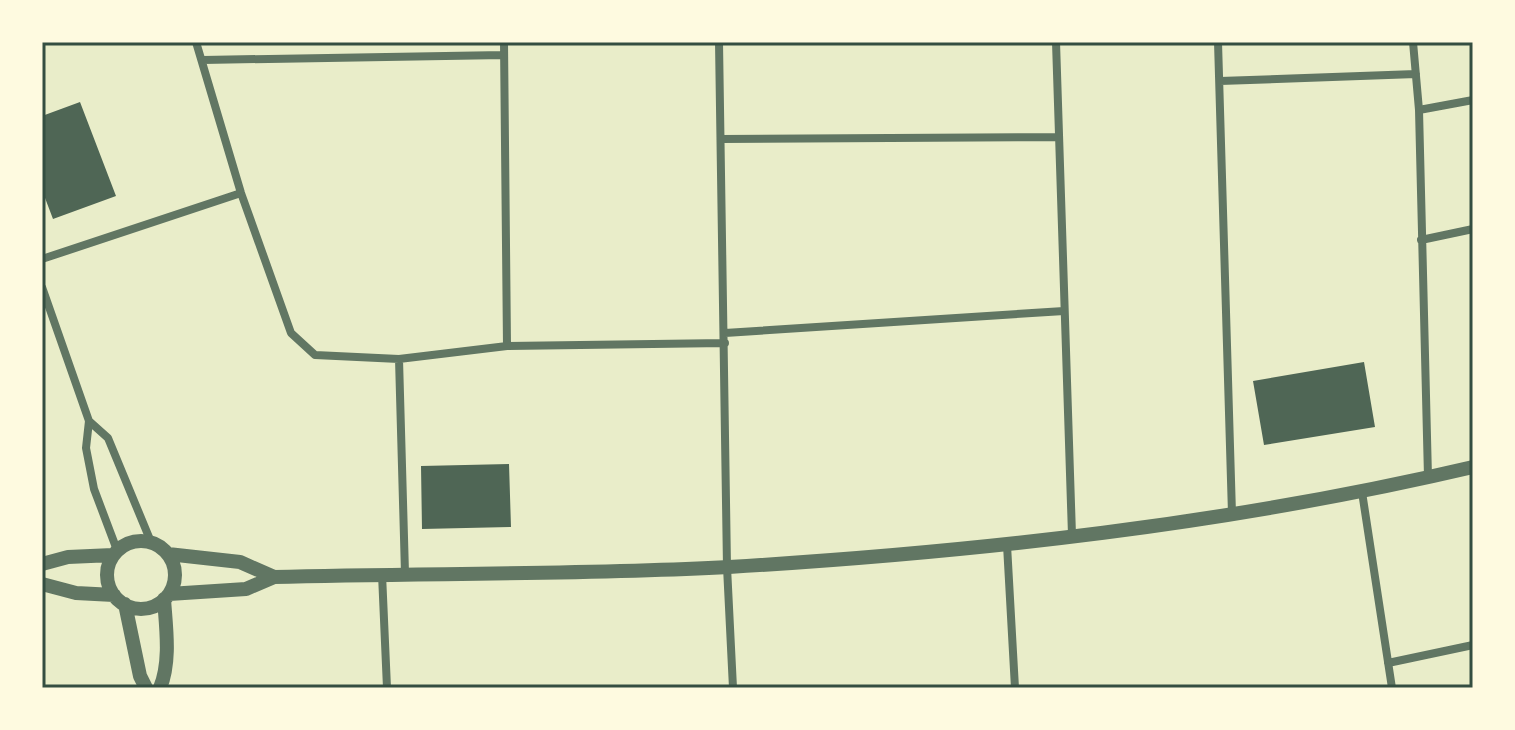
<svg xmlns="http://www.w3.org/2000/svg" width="1515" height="730" viewBox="0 0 1515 730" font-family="Bitter,serif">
	<rect width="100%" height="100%" fill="#e9edc9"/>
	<path fill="#4f6655" d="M80,102L116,196L53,219L42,190V116Z
		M1364,362L1375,427L1264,445L1253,381Z
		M509,464L511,527L422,529L421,466Z"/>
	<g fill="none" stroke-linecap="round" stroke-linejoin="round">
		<path stroke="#617663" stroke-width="8" d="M196,42L241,193L291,333L315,355L399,359L507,346L725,343
			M504,42L507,346
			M719,42L727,567L733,688
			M1056,42L1072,535
			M1218,42L1232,514
			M1413,42L1419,110L1428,477
			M203,60L504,55
			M1220,81L1416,74
			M1419,110L1473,100
			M721,139L1058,137
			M1421,240L1473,229
			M42,259L241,193
			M42,287L89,421L86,448L94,489L117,550
			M725,333L1064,311
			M399,359L405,573
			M89,421L108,438L151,542
			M1362,492L1392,688
			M1007,545L1015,688
			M382,574L387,688
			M1388,663L1473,645"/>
		<path stroke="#617663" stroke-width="14" d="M107 575a34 34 0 1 1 68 0a34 34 0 1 1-68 0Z
			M168,554L240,562L274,577
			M42,564L68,557L113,555
			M42,584L76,593L114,595
			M169,594L246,589L274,577C426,573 578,575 729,567C978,552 1230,524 1473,467
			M125,604L140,676L146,688
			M160,688C171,661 166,628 164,599"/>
	</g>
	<rect width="1515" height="730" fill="none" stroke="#fefae0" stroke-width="88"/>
	<rect x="44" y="44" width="1427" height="642" fill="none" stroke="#344e41" stroke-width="3"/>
</svg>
